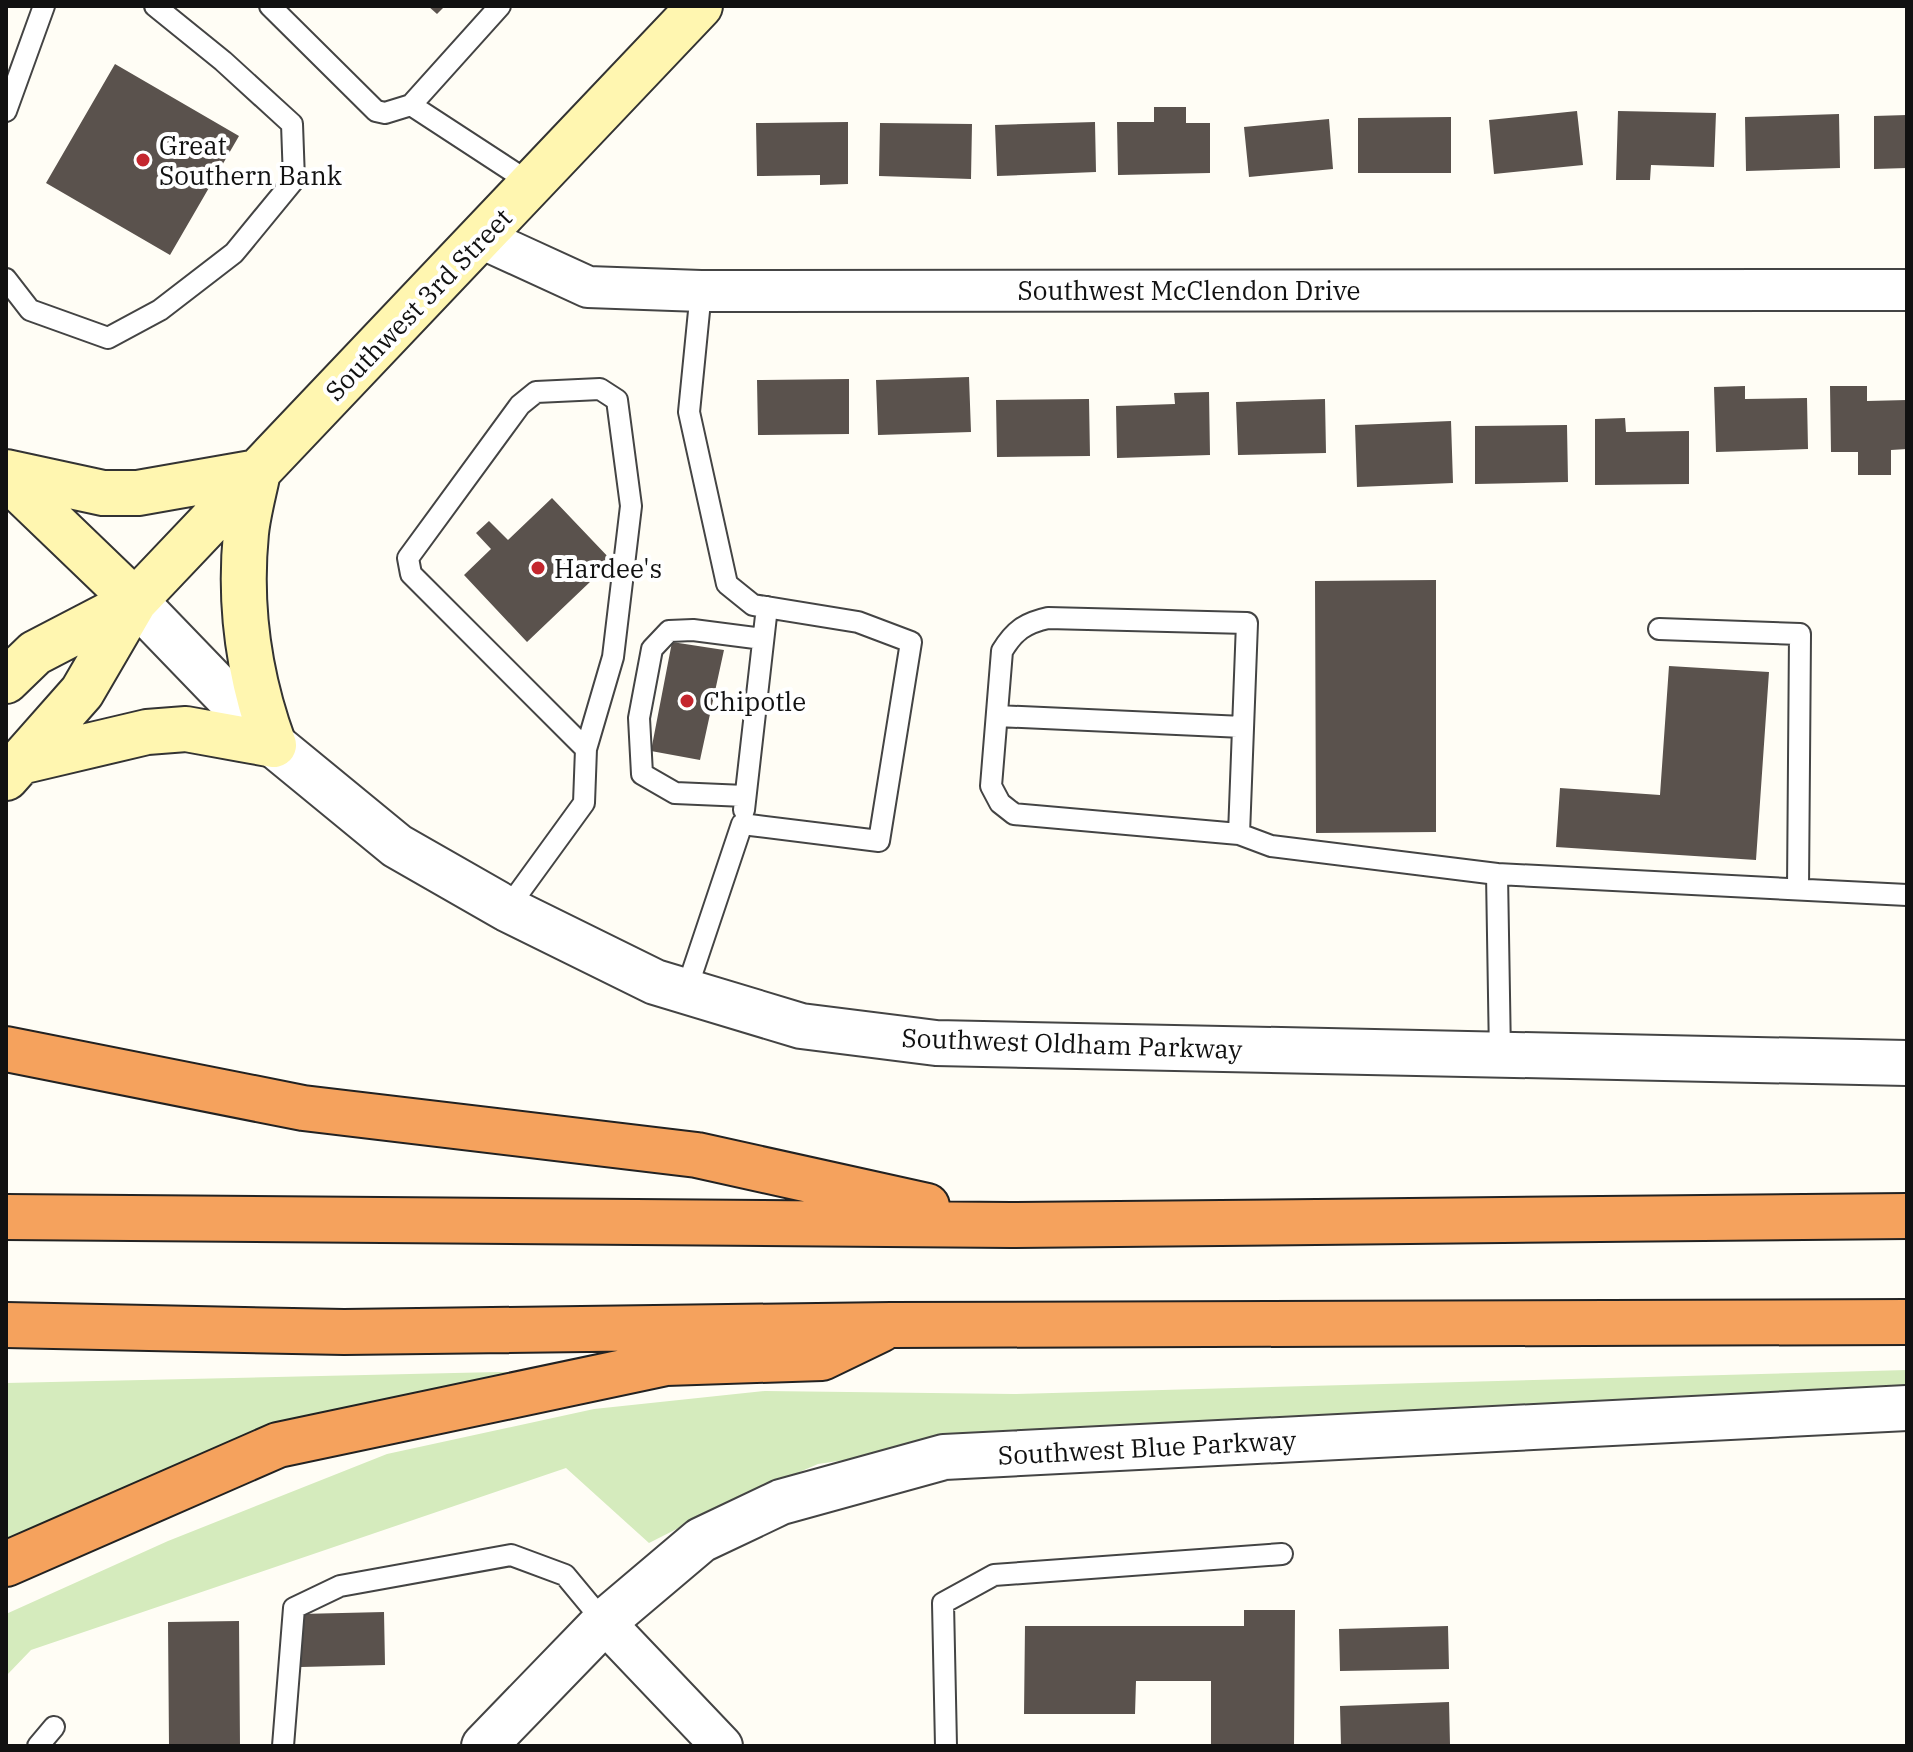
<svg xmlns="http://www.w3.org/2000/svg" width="1913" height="1752" viewBox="0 0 1913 1752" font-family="'IBM Plex Serif',serif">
	<rect width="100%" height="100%" fill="#fffdf5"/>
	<path fill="#d5ebbd" d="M1907,1370V1395L919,1449L818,1464L726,1504L649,1543L566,1468L31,1650L6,1676V1614L168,1541L387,1454L594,1409L765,1391L1014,1394Z
		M548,1371L367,1418L6,1568V1383Z"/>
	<path fill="#5a524d" d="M428,6H445L437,14Z
		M115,64L239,136L170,255L46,183Z
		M1154,107H1186V123H1210V173L1118,175L1117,122H1154Z
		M1577,111L1583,165L1494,174L1489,120Z
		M1618,111L1716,113L1714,167L1651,165L1650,180H1616Z
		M1839,114L1840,168L1746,171L1745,117Z
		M1907,115V168L1874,169V116Z
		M1451,117V173H1358V118Z
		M1329,119L1333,169L1249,177L1244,127Z
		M848,122V184L820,185V175L757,176L756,123Z
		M1095,122L1096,172L997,176L995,125Z
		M880,123L972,124L971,179L879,176Z
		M969,377L971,432L878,435L876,380Z
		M849,379V434L758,435L757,380Z
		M1745,386V399L1807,398L1808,449L1716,452L1714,387Z
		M1830,386H1867V401L1907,400V449L1891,450V475H1858V452H1831Z
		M1209,392L1210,455L1117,458L1116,406L1175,404L1174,393Z
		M1089,399L1090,456L997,457L996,400Z
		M1325,399L1326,453L1238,455L1236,402Z
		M1625,418L1626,432L1689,431V484L1595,485V419Z
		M1451,421L1453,483L1357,487L1355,425Z
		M1567,425L1568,482L1475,484V426Z
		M552,498L612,561L527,642L464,575L491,549L476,533L489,521L508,540Z
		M1436,580V832L1316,833L1315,581Z
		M672,642L724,650L700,760L651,751Z
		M1669,666L1769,672L1756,860L1556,847L1560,788L1660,795Z
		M1244,1610H1295L1294,1746H1211V1681H1136L1135,1714H1024L1025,1626H1244Z
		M384,1612L385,1665L301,1667L300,1614Z
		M239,1621L240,1746H169L168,1622Z
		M1448,1626L1449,1669L1340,1671L1339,1629Z
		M1449,1702L1450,1744L1341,1746L1340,1706Z"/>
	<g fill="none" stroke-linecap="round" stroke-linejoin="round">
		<g stroke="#444" stroke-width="24">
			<path id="service" d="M270,6L376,111L385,113L411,105
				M500,6L411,105L532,184
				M6,111L44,6
				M6,279L30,310L108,338L160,310L234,253L294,180L292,124L223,61L155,6
				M1659,629L1800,634L1798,889
				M997,716L1243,727
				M745,796L675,793L642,774L639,718L652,649L669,631L693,630L763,639
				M744,810L767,607
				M1239,834L1247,623L1048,618C1025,623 1014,631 1002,651L991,786L1000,803L1014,814L1239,834L1271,846L1497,874
				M507,909L584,803L586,749L411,574L408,558L520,405L536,392L600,389L617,400L631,506L613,657L586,749
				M686,991L742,824L879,841L911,642L858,622L753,605L727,584L689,412L701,291
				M1500,1055L1497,874L1907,895
				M38,1746L54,1727
				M283,1746L294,1608L340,1586L511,1555L565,1575L604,1622
				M946,1746L943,1603L994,1575L1282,1554"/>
		</g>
		<g stroke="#444" stroke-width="44">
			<path id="minor" d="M481,238L588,287L701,291L1907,290
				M604,1622L722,1746"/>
		</g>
		<g stroke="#444" stroke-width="48">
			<path id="tertiary" d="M135,601L274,745L397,846L507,909L655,982L801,1026L936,1043L1907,1063
				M484,1746L604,1622L701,1540L781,1502L944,1457L1907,1408"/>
		</g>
		<g stroke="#333" stroke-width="48">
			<path id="secondary" d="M6,472L103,493H138L258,472
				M6,477L135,601
				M6,681L35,653L135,601
				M20,762L147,732L186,729L274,745C249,677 239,604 246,533C248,513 254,492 258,472
				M6,778L82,692L135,601L700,6"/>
		</g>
		<g stroke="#222" stroke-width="48">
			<path id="motorway" d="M6,1049L303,1108L697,1155L927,1206
				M6,1217L1011,1225L1907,1216
				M6,1325L344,1332L891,1325L1907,1322
				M6,1564L278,1445L666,1363L822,1358L880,1330"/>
		</g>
		<use href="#service" stroke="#fff" stroke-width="20"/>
		<use href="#minor" stroke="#fff" stroke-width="40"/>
		<use href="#tertiary" stroke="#fff" stroke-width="44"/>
		<use href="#secondary" stroke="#fff6b0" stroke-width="44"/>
		<use href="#motorway" stroke="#f5a25d" stroke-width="44"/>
	</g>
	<g fill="#c4262e" stroke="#fff" stroke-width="3">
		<circle cx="143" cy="160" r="8"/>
		<circle cx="538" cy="568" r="8"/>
		<circle cx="687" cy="701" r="8"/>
	</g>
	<g text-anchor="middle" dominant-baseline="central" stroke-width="8" stroke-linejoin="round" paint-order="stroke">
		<g font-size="26" fill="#111" stroke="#fff" text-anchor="start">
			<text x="159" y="145">Great<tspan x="159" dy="30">Southern Bank</tspan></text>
			<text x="554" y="568">Hardee's</text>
			<text x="703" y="701">Chipotle</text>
		</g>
		<g font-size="26" fill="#111" stroke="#fff">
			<text x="1189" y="290">Southwest McClendon Drive</text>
			<text transform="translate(418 304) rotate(-46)">Southwest 3rd Street</text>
			<text transform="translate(1072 1043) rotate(2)">Southwest Oldham Parkway</text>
			<text transform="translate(1147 1447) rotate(-3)">Southwest Blue Parkway</text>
		</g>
	</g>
	<rect width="1913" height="1752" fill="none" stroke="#111111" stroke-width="16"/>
</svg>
